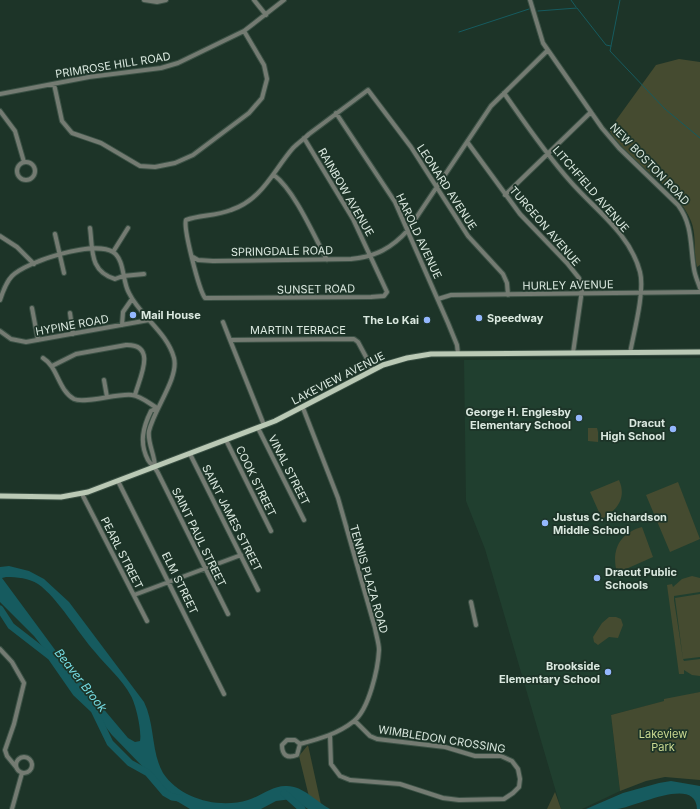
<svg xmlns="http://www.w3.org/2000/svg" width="700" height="809" viewBox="0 0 700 809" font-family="Inter,sans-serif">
	<rect width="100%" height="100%" fill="#1d3428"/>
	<path fill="#203f2f" d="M700,358V692L611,715L620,791L582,809H561L485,549L466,501L464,360Z"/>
	<path fill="#454b30" d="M679,59L700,62V265L697,267C693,252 697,236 691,221C679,188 628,162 609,130L656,65Z
		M588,428H597L598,432V442L588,441Z
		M619,480C627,498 617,510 602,519L590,492Z
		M678,482L700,539L670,552L646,495Z
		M642,527L653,557L617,573C611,551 619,533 642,527Z
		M692,576L700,578V592L674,596V600L683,659L675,598L700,594V657L683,659L684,661L700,659V676L692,675L684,670V674H679L667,585L672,584L673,587L682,579Z
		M609,617H616L621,619L623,625L618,638L609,637L598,645L594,642L593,637L602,623Z
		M700,692V780L665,777L646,781L620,791L611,715L664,701V699Z
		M308,745L322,809H312L299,756Z
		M555,792L561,809H547Z"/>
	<path fill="#165b5f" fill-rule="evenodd" d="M9,566L29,571L44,579L69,602L144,702C155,724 151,752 163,773C180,799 219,809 248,800C261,796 273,785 287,786C303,786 317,802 330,809H308L292,799L276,801L261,809H190L175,800L112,735L34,636L0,602V567ZM6,577C17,577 29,578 38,584C58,598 78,633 95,652C107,667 122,679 131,696C136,705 142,731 140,741L135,742L128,738L64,662L2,578Z
		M671,781L700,786V809H697C696,775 636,807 617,809C607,809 596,809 586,809L623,793L659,783Z"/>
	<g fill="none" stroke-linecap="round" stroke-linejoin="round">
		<path stroke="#165b5f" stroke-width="1" d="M571,0L576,7
			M620,0L610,51L665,109L700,138
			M538,11L577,8L606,45L611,46
			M459,32L529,9"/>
		<path stroke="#165b5f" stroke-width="7" d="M0,609L11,626L51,657L76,693L94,710L110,743L130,763L148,773L165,793L172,797L179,798
			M284,793L302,809"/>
		<g stroke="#3b5145" stroke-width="6">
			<path id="minor" d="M144,0L157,2L166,0
				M254,0L266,15
				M530,0L543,43L602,128L619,148L678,205C693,225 690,246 694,269C695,276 698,282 700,288
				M54,84L62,121L72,133L101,143L140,166L155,167L175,163L193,155L249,113L262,98L267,79L264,65L244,31
				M504,93C525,123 545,153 570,181C594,209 630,233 640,272C645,291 634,332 630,353
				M0,94L89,77L161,68L178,63L244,31L284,0
				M0,111L15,131L24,162
				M336,113L395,202L448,323L457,345L458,354
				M304,138L353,219L387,292L384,296L371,297L205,298C199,290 183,228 186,220C200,215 216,216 231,210C263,199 273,171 293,148C298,143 304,139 309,134L368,90L411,147L468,236L503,274L507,283L508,295
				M468,143L520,214L567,263L579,278L582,290L573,353
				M17 171a9 9 0 1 1 18 0a9 9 0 1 1-18 0Z
				M274,175C295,191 314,236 327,260
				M505,195L591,112
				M90,228C93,250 89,271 115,279L123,276L144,274
				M55,234L64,273
				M0,236L17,247L34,264
				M113,252L128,228
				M193,257L198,260L213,261L351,259C375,257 392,248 408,230L491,106L547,51
				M438,299L451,295L700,292
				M0,300C3,291 6,282 12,276C27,261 94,240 113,252C125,260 122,281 129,293C140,316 167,332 174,358C179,378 154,409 149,431C147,442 155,455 155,467
				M32,308L38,340
				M70,313L73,334
				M223,322L230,340
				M122,325L123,312L132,299
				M0,331L11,339L26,342L149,320
				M43,358C58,367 58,390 74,399C85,404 118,393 132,395C141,396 150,404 157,408
				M52,366L76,354L126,345C158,344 139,379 135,395
				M104,380L107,397
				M157,408L151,411C143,427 139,443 148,460C151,465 156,468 158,473L228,614
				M264,425L230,340L354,339L358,342L373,370
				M258,428L304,520
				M226,440L271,531
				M190,454L258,590
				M118,481L224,694
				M82,494L147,621
				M134,595L241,555
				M471,602L476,625
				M0,649L12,662L24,683L14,724L5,750L7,756L16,767
				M330,735L331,764L340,776L350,780L400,784L443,798L459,800L504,799L513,793L519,787L520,779L518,769L512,761L501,756H475L445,747L377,739L370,736L355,721
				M300,744L295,740H287L282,745C282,755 287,759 297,755L300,744C319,739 338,734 354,721C369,709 378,669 379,650C379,643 376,635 375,628L338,498L303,408
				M16 765a8 8 0 1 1 16 0a8 8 0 1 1-16 0Z
				M12,809L22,773"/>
		</g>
		<g stroke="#3b5145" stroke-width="7">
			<path id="major" d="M0,496L61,497L88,492L275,421L383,365L407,358L431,354L700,352"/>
		</g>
		<use href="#minor" stroke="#747b72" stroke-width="4"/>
		<use href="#major" stroke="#bac9b5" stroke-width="5"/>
	</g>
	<g fill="#94b7fd" stroke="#1d3428" stroke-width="1.5">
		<circle cx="133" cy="315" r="4"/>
		<circle cx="479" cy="318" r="4"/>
		<circle cx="427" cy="320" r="4"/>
		<circle cx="579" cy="418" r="4"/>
		<circle cx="673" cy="429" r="4"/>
		<circle cx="545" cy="523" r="4"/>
		<circle cx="597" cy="578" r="4"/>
		<circle cx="608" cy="672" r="4"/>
	</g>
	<g text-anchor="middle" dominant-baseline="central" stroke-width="3.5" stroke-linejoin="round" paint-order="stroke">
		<g font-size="11" fill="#dae8df" stroke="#1d3428">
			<text transform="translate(113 65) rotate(-9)">PRIMROSE HILL ROAD</text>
			<text transform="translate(650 164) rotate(46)">NEW BOSTON ROAD</text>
			<text transform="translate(447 187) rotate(57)">LEONARD AVENUE</text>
			<text transform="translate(591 189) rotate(49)">LITCHFIELD AVENUE</text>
			<text transform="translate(346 192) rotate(60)">RAINBOW AVENUE</text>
			<text transform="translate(545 226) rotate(49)">TURGEON AVENUE</text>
			<text transform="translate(419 236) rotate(65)">HAROLD AVENUE</text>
			<text transform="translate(282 251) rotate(-1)">SPRINGDALE ROAD</text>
			<text transform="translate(568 285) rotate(-1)">HURLEY AVENUE</text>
			<text transform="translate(316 289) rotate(-1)">SUNSET ROAD</text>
			<text transform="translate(72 325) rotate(-10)">HYPINE ROAD</text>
			<text x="298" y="330">MARTIN TERRACE</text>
			<text transform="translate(338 378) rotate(-27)">LAKEVIEW AVENUE</text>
			<text transform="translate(289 470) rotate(63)">VINAL STREET</text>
			<text transform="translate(256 481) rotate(64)">COOK STREET</text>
			<text transform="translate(232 518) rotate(63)">SAINT JAMES STREET</text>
			<text transform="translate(199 537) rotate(64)">SAINT PAUL STREET</text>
			<text transform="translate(122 553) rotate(63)">PEARL STREET</text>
			<text transform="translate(369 579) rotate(74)">TENNIS PLAZA ROAD</text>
			<text transform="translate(180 583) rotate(64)">ELM STREET</text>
			<text transform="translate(442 739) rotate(9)">WIMBLEDON CROSSING</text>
		</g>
		<g font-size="11" font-weight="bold" fill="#dae8df" stroke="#1d3428" text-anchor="start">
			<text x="141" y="315">Mail House</text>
			<text x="487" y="318">Speedway</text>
			<text x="419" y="320" text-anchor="end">The Lo Kai</text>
			<text x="571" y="412" text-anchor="end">George H. Englesby<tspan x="571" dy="13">Elementary School</tspan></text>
			<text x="665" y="423" text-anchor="end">Dracut<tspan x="665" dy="13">High School</tspan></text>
			<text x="553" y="517">Justus C. Richardson<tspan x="553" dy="13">Middle School</tspan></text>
			<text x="605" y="572">Dracut Public<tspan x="605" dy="13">Schools</tspan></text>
			<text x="600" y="666" text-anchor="end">Brookside<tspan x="600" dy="13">Elementary School</tspan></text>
		</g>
		<g font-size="11" fill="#cad991" stroke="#1d3428">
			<text x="663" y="734">Lakeview<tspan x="663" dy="13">Park</tspan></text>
		</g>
		<g font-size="12" font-style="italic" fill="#75dbe2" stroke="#1d3428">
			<text transform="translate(81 680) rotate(52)">Beaver Brook</text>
		</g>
	</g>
</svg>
